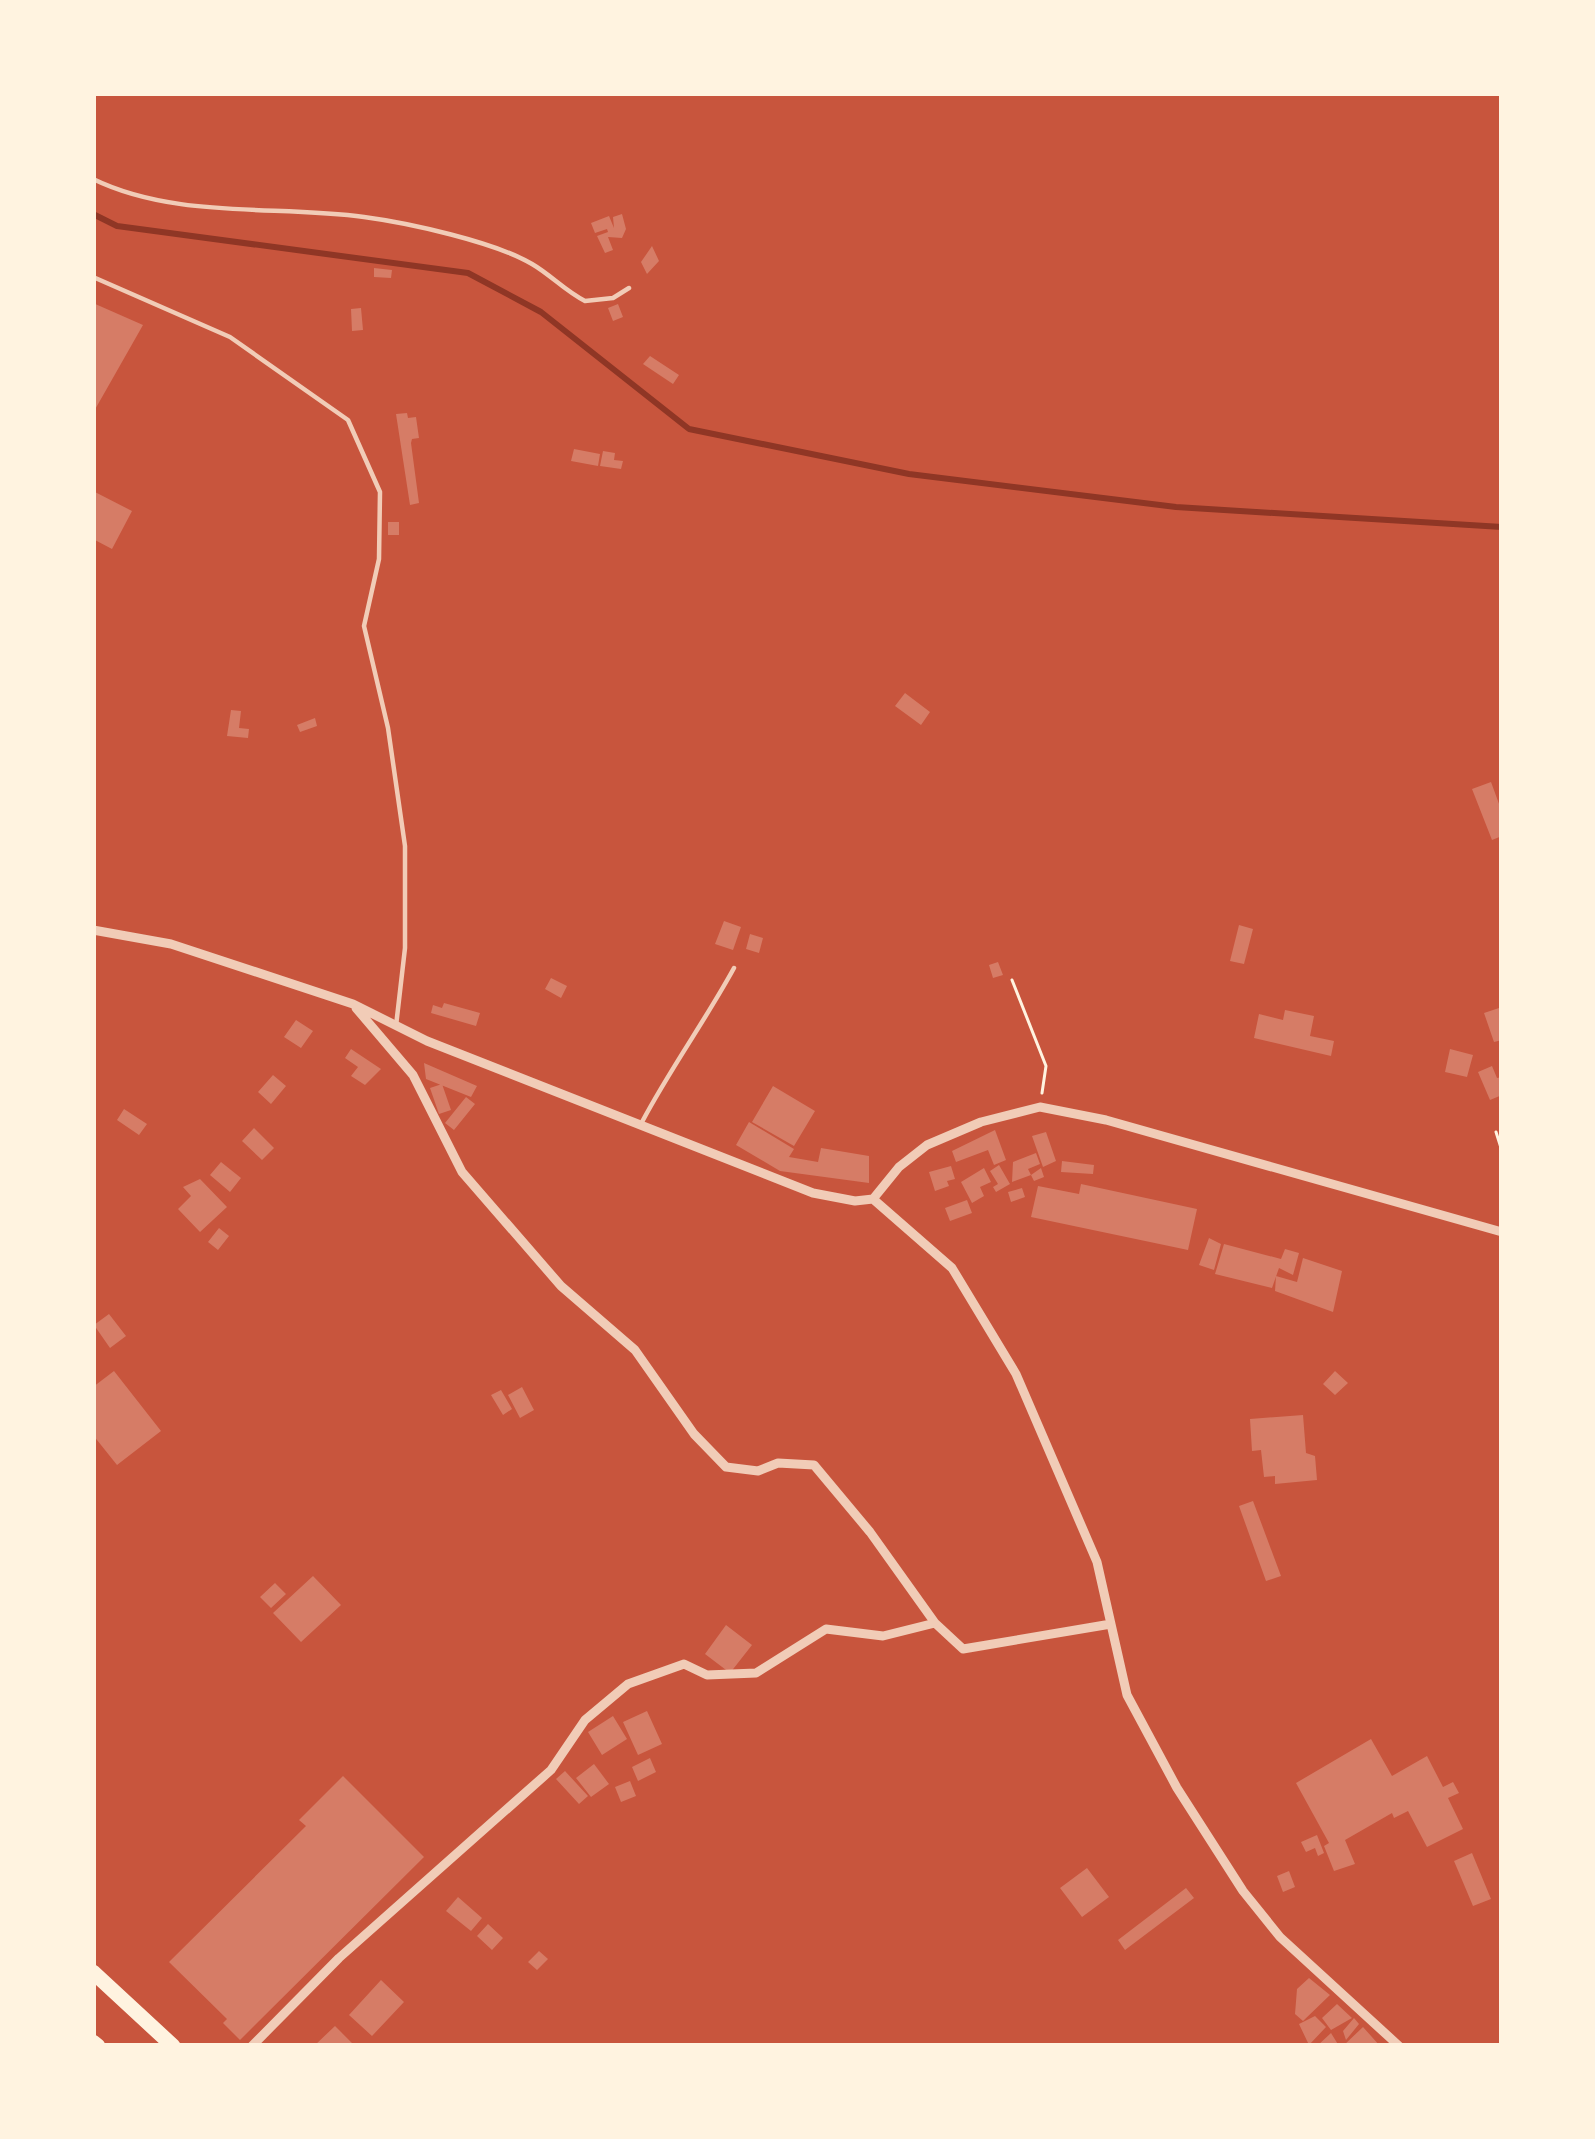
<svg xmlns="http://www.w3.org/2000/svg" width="1595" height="2139" viewBox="0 0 1595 2139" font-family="'Sofia Sans Condensed',sans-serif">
	<rect width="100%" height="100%" fill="#c8553d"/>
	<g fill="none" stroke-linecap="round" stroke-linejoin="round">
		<path stroke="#8f3625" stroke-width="6" d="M93,214L117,226L468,273L541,312L689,429L909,474L1176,507L1502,527"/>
	</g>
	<path fill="#d67c66" d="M622,214L626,229L622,238L608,237L613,250L605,253L597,236L608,232L607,229L595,233L591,223L609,216L614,228L613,217Z
		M652,246L659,261L647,274L641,262Z
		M374,268L392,270L391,278L374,277Z
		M93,303L143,325L93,413Z
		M618,304L623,317L613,321L608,308Z
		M361,308L363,330L352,331L351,309Z
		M650,356L679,375L673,384L643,364Z
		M407,413L408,418L416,417L419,438L412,439L411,443L419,503L410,505L396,414Z
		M574,449L600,454L598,466L571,461Z
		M603,451L615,453L614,460L623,461L621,469L600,466Z
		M93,491L132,511L112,549L93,539Z
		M388,522H399V535H388Z
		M905,693L930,712L921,725L895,706Z
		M231,710L241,711L239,728L249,729L248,738L227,736Z
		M315,718L317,726L300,732L297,725Z
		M1491,782L1502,812V836L1492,840L1472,789Z
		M724,921L741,927L733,950L715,944Z
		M1239,925L1253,929L1244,964L1230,961Z
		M750,934L763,938L759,953L746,949Z
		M998,962L1003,975L993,978L989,965Z
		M551,978L567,986L561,998L545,989Z
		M444,1003L480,1013L476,1026L431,1013L433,1005L442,1008Z
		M1502,1007V1040L1494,1042L1484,1013Z
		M1285,1010L1314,1016L1310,1036L1334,1041L1331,1056L1254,1038L1259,1014L1283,1020Z
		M296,1020L313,1031L301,1048L284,1037Z
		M351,1049L381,1069L365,1085L351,1076L358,1067L345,1058Z
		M1450,1049L1473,1055L1467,1077L1445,1072Z
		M424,1063L477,1086L471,1097L426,1079Z
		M1492,1066L1497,1078L1502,1077V1095L1490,1100L1478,1072Z
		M273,1075L286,1086L271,1104L258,1092Z
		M442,1084L451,1110L439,1114L430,1088Z
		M773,1086L815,1111L794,1146L752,1122Z
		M466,1097L475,1104L454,1130L445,1123Z
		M124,1109L147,1124L139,1135L117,1120Z
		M749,1122L794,1149L789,1157L818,1162L821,1148L869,1156V1183L780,1171L736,1145Z
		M254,1128L274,1148L262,1160L242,1141Z
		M995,1130L1006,1160L994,1165L988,1150L956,1162L952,1151Z
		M1046,1132L1056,1161L1043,1167L1032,1136Z
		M1036,1153L1040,1164L1028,1169L1031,1175L1041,1168L1044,1177L1034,1181L1031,1175L1012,1182L1013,1162Z
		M1062,1161L1094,1165L1093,1174L1061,1172Z
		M221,1162L241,1178L230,1192L210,1175Z
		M999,1165L1010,1184L996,1192L993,1187L998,1184L990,1171Z
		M951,1166L955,1179L947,1181L949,1186L935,1191L929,1172Z
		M984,1168L991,1182L980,1187L984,1196L972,1203L961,1182Z
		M200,1179L227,1207L200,1232L178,1209L191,1196L183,1187Z
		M1081,1184L1197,1209L1188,1250L1031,1217L1038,1186L1079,1194Z
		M1022,1188L1025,1197L1011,1202L1008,1192Z
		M967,1200L972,1213L950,1221L945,1208Z
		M219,1228L229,1236L218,1250L208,1242Z
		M1209,1238L1221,1244L1214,1270L1199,1265Z
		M1224,1244L1281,1259L1285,1249L1299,1253L1293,1275L1279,1268L1272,1288L1215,1274Z
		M1303,1258L1342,1271L1333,1312L1275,1291L1276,1276L1297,1282Z
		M109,1314L126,1336L110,1348L94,1325Z
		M114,1371L161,1431L117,1465L93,1435V1387Z
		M1335,1371L1348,1383L1335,1395L1323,1384Z
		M522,1387L534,1410L520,1418L508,1395Z
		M501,1390L512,1409L503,1415L491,1395Z
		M1303,1415L1306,1453L1315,1456L1317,1480L1275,1484V1476L1264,1477L1261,1450L1252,1451L1250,1419Z
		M1253,1501L1281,1576L1266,1581L1239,1506Z
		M313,1576L341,1605L301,1642L273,1613Z
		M275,1583L286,1594L271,1608L260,1597Z
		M726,1625L752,1645L730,1673L705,1654Z
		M647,1711L662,1744L638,1755L623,1722Z
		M613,1716L627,1739L602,1755L588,1732Z
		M1371,1739L1392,1776L1427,1756L1443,1787L1453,1782L1459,1793L1448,1798L1463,1829L1427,1847L1408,1811L1394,1818L1392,1813L1345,1840L1355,1864L1334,1871L1324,1846L1329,1843L1296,1783Z
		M650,1758L656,1772L638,1781L632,1767Z
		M594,1764L609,1784L591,1797L576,1778Z
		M565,1771L588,1796L579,1804L556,1779Z
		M343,1776L424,1857L240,2040L223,2023L227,2019L169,1962L306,1826L299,1820Z
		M630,1781L636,1796L621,1802L615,1787Z
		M1317,1835L1324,1853L1318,1856L1315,1848L1306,1852L1301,1842Z
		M1472,1853L1491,1899L1473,1906L1454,1861Z
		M1087,1868L1109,1897L1082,1917L1060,1888Z
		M1289,1871L1295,1887L1283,1892L1277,1876Z
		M1186,1888L1194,1898L1125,1950L1118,1940Z
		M458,1897L482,1918L471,1931L446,1911Z
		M488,1924L503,1938L492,1950L477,1936Z
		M539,1951L548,1959L537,1970L528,1962Z
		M1309,1978L1330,1995L1303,2021L1295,2014L1297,1989Z
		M381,1980L404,2002L372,2036L349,2015Z
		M1337,2004L1352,2018L1331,2030L1322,2018Z
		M1315,2016L1326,2027L1309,2045L1299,2024Z
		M1354,2018L1359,2024L1346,2040L1343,2031Z
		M335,2026L355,2046H314Z
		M1363,2027L1380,2046H1343Z
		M1331,2033L1339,2046H1317Z"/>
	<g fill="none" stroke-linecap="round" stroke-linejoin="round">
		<path stroke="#fff3e0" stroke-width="3" d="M1012,980L1046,1066L1042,1093
			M1496,1132L1502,1151"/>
		<path stroke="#f1ccb7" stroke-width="4.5" d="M93,179C175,219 275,205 364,217C409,223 495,242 532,264C551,275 565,291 585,301L613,298L629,288
			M93,277L230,337L348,420L380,492L379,559L364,626L388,728L405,846V948L396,1026
			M642,1122C670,1069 705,1021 734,968"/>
		<path stroke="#f1ccb7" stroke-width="9" d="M93,930L171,944L353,1004L427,1041L813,1193L855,1201L873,1199L899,1167L927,1145L981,1122L1040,1107L1106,1120L1502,1232
			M356,1008L413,1075L462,1172L561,1286L635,1350L694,1434L726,1467L758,1471L778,1463L814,1465L870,1532L935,1623
			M873,1199L952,1268L1016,1374L1097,1562L1127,1695L1177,1788L1243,1891L1280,1937L1399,2046
			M252,2046L339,1958L551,1770L585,1720L628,1684L684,1664L707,1675L756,1673L826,1629L883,1636L935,1623L963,1649L1111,1624"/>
		<path stroke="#fff3e0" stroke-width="15" d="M93,1972L173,2046
			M93,2042L98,2046"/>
	</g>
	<rect width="1595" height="2139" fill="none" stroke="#fff3e0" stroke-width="192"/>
</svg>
